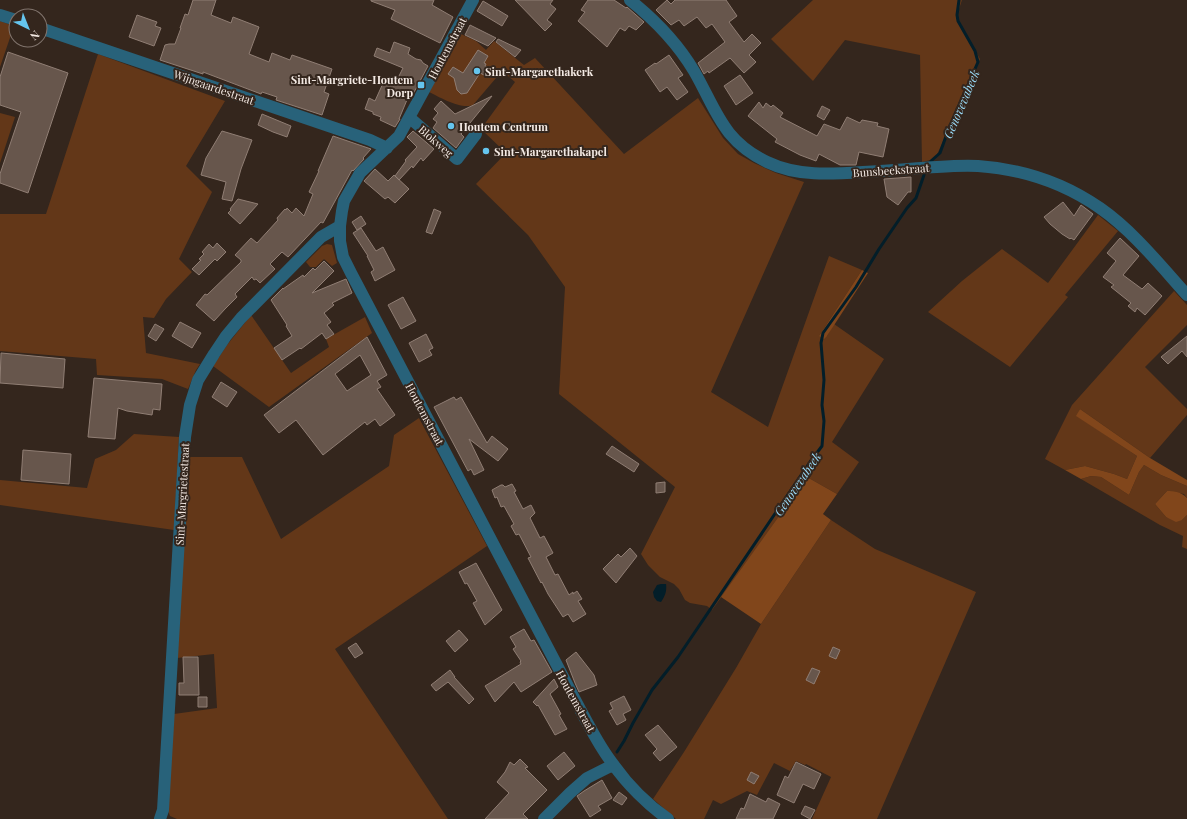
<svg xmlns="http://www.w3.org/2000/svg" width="1187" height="819" viewBox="0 0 1187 819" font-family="'Playfair Display',serif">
	<rect width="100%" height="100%" fill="#34261d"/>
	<path fill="#633718" d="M813,0H962L956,18L980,59L935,159L922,162L920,55L845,40L813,81L771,39Z
		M0,21L14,26L0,67Z
		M461,34L476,41L486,50L494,41L524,65L535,58L624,154L698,98L723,138L738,154L754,163L776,173L804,182L711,392L768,427L829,256L862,270L819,336H827L834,324L884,359L832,442L859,462L837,494L807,477L712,610L707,606L690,603L685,600L679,589L674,584L660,577L648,565L641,554L675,487L559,394L565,287L528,235L476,184L506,153L481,129L515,82L502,71L473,105C462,110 439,97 429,92Z
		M98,54L225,101L186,166L212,192L179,259L192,272L166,299L154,318L143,317L146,353L200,364L196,370L188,389L162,379L97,375L96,359L0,351V214H46Z
		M0,113L15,117L0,163Z
		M1098,215L1118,231L1065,295L1068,297L1010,367L928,312L962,281L1002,249L1048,283Z
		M327,244L332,245L337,263L332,266L324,259L316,267H310L306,262L322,246Z
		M1174,291L1187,305V325L1145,367L1187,409V415L1150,458L1080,409L1077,416L1137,456L1127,479L1114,474L1085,466L1065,470L1045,459L1072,405Z
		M251,315L291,373L329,347L326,339L365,317L372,333L269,407L213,366L227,345Z
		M419,418L487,546L335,649L448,819H177L170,816L168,811L174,714L217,708L214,654L177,658L188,457H242L281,539L389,466L394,435Z
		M134,434L179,437L174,530L0,505V480L87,488L95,459L116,450Z
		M1144,465L1161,475L1187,486V498L1184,494L1167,491L1155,504L1166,517L1182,520L1187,515V549L1182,547L1183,536L1160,525L1081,479L1091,476L1101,477L1129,495L1139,472Z
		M831,520L875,549L976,592L877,819H812L831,777L806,764L805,765L796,761L790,771L774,763L757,795L747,791L721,804L713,800L704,819H676L653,799L684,752L736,668L761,624Z"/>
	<path fill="#81461b" d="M862,270L868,273L827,336L824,339L819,336Z
		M1080,409L1150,458L1187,480V486L1161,475L1144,465L1139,472L1129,495L1101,477L1091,476L1081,479L1065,470L1085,466L1114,474L1127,479L1137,456L1076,416Z
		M807,477L837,494L823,514L831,520L761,624L721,597Z
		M1167,491C1174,491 1182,492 1187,498V515L1182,520L1176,522L1166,517L1155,504Z"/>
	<path fill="#031e29" d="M661,584H666C667,591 665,596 661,602L657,601L654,597L653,592L657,585Z"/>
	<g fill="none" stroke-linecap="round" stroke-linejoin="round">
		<path stroke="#031e29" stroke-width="3" d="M931,161L940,153L949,128L978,62L975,51L958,21L957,15L959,0
			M617,752L624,741L633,723L652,690L678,657L810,462L822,446L824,421L822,405L824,380L821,343L823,333L856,287L879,249L907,208L916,198L924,175"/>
	</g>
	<path fill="#67564c" stroke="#907e74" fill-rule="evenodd" d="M193,0H216L211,15L231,23L233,17L259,27L249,54L269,62L272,53L290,60L292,55L332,69L324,92L329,94L322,115L276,100L277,97L262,92L261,94L203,72V74L160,60L165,45L169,44H175L181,28H180L185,14L188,15Z
		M371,0H434L432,5L453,17L440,43L391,19L395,10L371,1Z
		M515,0H553L550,4L556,9L547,20L552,24L545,31Z
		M588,0H614L626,8L627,7L644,22L636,30L629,26L625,31L620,28L607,47L578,21L585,12L581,10Z
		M667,0L671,4L675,0H726L737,16L729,22L744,42L752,34L761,43L749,55L756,62L744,73L730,58L709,73L708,71L704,74L698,63L725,42L712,24L706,28L697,17L684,26L679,20L671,25L656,10Z
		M483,1L508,16L502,26L477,11Z
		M137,15L157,22L155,26L161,28L154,46L129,37Z
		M470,25L496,38L488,46L465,35Z
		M498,39L521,50L515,57L496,42Z
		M394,42L410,48L408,54L416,59L421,60L423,63L428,66L412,96L409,95L399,119H400L395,127L380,120L381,117L373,114V112L365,109L369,98L375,101L384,81L394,86L403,68L374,56L377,48L390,53Z
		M478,50L488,56L484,63L486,64L485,66L490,69L486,76L480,73L467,93L461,94L457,90L454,78L448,74L453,67L463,73Z
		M8,52L68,73L28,193L0,183V174L21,112L0,105V77Z
		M669,55L683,75L678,78L688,92L677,100L667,87L660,92L645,70L655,63L656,64Z
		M740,75L753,93L736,105L724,86Z
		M492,96L461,134L464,137L456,148L433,128L437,122L433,119L438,113L434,109L441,101L455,114Z
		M759,102L763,108L766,103L771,107L773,105L783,113L780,117L817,136L824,124L840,130L847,117L860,123L862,120L878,123L877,126L889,129L883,157L859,152L856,165H840L819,154L816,161L800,155L775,142L777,139L748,116Z
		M822,106L830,110L824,120L817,116Z
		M262,114L291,126L287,137L273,132L258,125Z
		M222,131L252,140L241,169L232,201L222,199L226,182L201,175L206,158Z
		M413,131L434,149L423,161L421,158L413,168L412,166L399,180L395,176L406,161L405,160L417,147L407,137Z
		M333,136L371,149L363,158L364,159L353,171L352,170L323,223L321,222L288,257L282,252L270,264L275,269L260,283L256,279L254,280L252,277L235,294L237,297L225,309L214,321L196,305L205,294L207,295L241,262V260L235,255L251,238L257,243L278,220L277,218L285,209L286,210L287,208L292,213L296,208L304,216L313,194L309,192L319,171H318Z
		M375,169L388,181L394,175L409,189L395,203L388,197L385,199L364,181Z
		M911,177V192H908L898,205L887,197L884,179Z
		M238,199L258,204L240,224L228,213L231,210L230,209Z
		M1063,202L1074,216L1081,205L1093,214L1074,240L1071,238L1070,239L1062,234L1050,224L1044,217Z
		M434,209L441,212L432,234L426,232Z
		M361,216L366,224L357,230L352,222Z
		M361,228L376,251L383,247L395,270L375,281L371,272L374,270L367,256H368L353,233Z
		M1120,238L1139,256L1123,275L1142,289L1148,283L1162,296L1145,315L1137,308L1135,312L1128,306L1131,303L1111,287L1114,285L1103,277L1116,261L1107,253Z
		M217,243L226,252L217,261L215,259L199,275L192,269L201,260L199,259L204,254L202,252L209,244L213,248Z
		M324,261L334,271L312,293L346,279L352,293L332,303L334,305L324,313L331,322L327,325L334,334L326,339L322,333L301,349L300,348L282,360L274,348L292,336L286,326L287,325L271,300L283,288V289L303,275L304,277L313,268L315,270Z
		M403,297L416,321L401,329L388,305Z
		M180,322L201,333L192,348L172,336Z
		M155,324L164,329L156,341L148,336Z
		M426,334L433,348L429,350L432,355L419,362L409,343Z
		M1187,336V357L1182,351L1168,364L1161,357Z
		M367,337L387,375L377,381L381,387L377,389L395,415L380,426L375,419L367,425L365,422L323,455L296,420L279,433L264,415ZM360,355L371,375L347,391L335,374Z
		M1,353L65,359L63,388L0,383Z
		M94,378L162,384L160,410L153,409L152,415L127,411L118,408L115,439L88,437Z
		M221,382L237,392L227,407L212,397Z
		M454,397L456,400L461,397L487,443L492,436L508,449L498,461L469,439L484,470L474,475L471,469L468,471L434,407Z
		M612,446L639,464L634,472L606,454Z
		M23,450L71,454L69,484L21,480Z
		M665,482V492L656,493V483Z
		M512,484L516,491L514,492L523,509L531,505L535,513L530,518L540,538L544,536L553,553L546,557L555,575L558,574L569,595L573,592V594L577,591L582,599L578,601L586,614L573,622L568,614L563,617L548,594L542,582L541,583L528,558L531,557L519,534L516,535L511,526L514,524L504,506L501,507L497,497L495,498L492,490L501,485H503L505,487Z
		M630,548L637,556L616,583L603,569L618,554L621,557Z
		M476,563L502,610L485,625L473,603L477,601L467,583L465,584L459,572Z
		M524,629L531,641L534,640L552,672L521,692L514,682L495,702L485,686L521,664L520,662L521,661L513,649L516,647L510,637Z
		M459,630L468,640L455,652L446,641Z
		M356,643L363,653L355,658L348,648Z
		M833,647L840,650L836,659L829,656Z
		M576,652L594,675L597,685L579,692L575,683L566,660Z
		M183,657H198L199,695H179V683H184Z
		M812,668L820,671L814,684L806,680Z
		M450,670L455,677H454L474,699L469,704L448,682L436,691L431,685Z
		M554,679L558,687L550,694L561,714L559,715L567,729L555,735L538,705L537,706L533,702Z
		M624,696L631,710L623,714L626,720L617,725L609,711L613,709L610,703Z
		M198,697H207V707H198Z
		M658,725L677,747L660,761L653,753L657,749L645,735Z
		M564,752L575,766L558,780L547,766Z
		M520,759L528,767L525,768L547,790L523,814L528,819H485L509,793L497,782L505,772L510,762L514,765Z
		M796,762L821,774L814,789L803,784L794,803L777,795L785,776L788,778Z
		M751,772L759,776L754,784L747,780Z
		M602,780L612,798L598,806L601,810L590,817L577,796L584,791Z
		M619,792L627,798L622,805L613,800Z
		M750,794L766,802L768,798L780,804L773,819H736L741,808L744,809Z
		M805,806L815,810L810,819L801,814Z"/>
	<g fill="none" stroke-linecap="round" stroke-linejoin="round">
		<path stroke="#28627a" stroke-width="12" d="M473,0L399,136L360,173L344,201L342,211L340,226V241L343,257L351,273L581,711C591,729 600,748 613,764C627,784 648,805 668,819
			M630,0C655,20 678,44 694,71C717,111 722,140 767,162C802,179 842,173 879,171C898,170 918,168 937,167C951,166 965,165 978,166C1022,169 1064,183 1100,208C1133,231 1160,265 1187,295
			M0,15L16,20
			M40,28L370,140L387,148
			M410,118L457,159L476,134
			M160,819L163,810L185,437L190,405L198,380L214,354L226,336L241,318L321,237L340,226
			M544,819L570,793L587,778L613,765"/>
	</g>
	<g fill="#65c5ee" stroke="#34261d" stroke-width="1.5">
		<circle cx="477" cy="71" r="4"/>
		<rect x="417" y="81" width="8" height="8" rx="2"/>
		<circle cx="451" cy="126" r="4"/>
		<circle cx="486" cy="151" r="4"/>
	</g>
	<g text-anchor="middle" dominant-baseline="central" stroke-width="4" stroke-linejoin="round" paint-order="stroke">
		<g font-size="11" fill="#f4eae4" stroke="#34261d">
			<text transform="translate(447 48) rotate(-62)">Houtemstraat</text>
			<text transform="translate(214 87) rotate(19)">Wijngaardestraat</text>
			<text transform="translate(436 141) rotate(41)">Blokweg</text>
			<text transform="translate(891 170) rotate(-4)">Bunsbeekstraat</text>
			<text transform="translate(425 414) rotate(62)">Houtemstraat</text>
			<text transform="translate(182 494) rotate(-87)">Sint-Margrietestraat</text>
			<text transform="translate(576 701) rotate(61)">Houtemstraat</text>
		</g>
		<g font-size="11" font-weight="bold" fill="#f4eae4" stroke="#34261d" text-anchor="start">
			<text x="485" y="71">Sint-Margarethakerk</text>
			<text x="413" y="79" text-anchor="end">Sint-Margriete-Houtem<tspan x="413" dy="13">Dorp</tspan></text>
			<text x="459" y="126">Houtem Centrum</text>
			<text x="494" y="151">Sint-Margarethakapel</text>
		</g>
		<g font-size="12" font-style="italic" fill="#9bdcf9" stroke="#34261d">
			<text transform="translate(961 104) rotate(-67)">Genovevabeek</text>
			<text transform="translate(797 484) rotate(-56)">Genovevabeek</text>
		</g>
	</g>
	<g transform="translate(28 28) rotate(137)"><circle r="19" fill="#34261d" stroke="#81746d"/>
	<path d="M0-3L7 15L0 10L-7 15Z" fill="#65c5ee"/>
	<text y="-6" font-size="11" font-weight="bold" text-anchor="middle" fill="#f4eae4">N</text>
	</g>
</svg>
